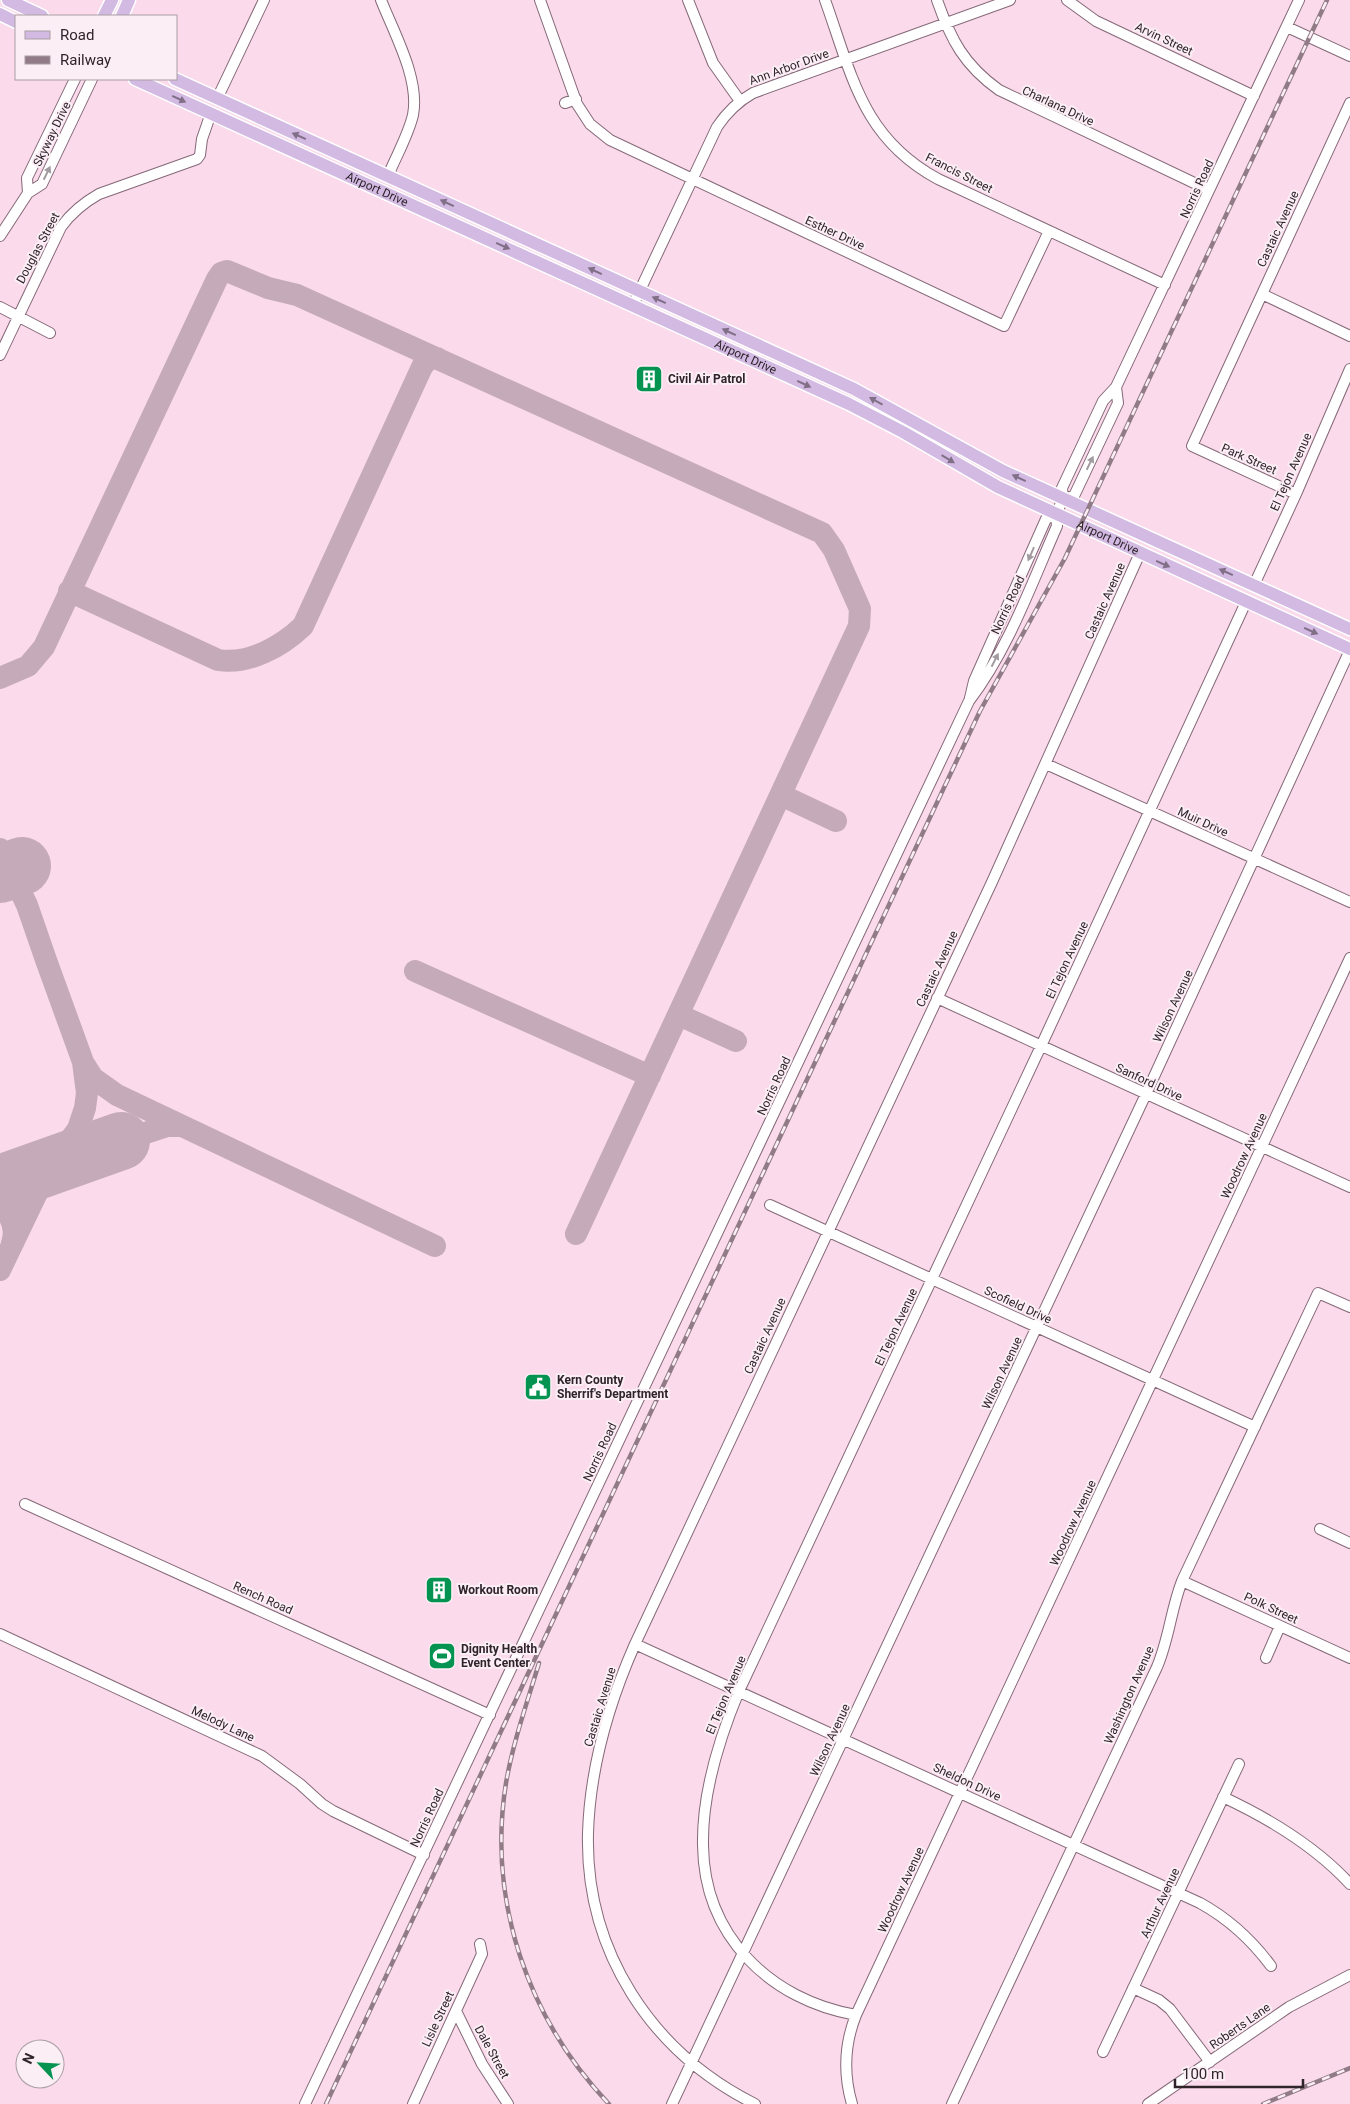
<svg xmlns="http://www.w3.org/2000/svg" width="1350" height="2104" viewBox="0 0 1350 2104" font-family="Roboto,sans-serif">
	<rect width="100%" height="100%" fill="#fadaeb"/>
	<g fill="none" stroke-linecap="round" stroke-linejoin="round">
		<path stroke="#c5aab9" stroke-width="22" d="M69,591L218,660C248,665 281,647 303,626L422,367L427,360L437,358
			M0,678L28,666L44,647L217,279L221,273L227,271L268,288L297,295L822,533L834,550L860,609L859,626L576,1234
			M781,795L836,821
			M0,849L27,905L46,960L83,1062L87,1093L85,1108L78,1129L48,1170L0,1270
			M415,971L650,1076
			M679,1015L736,1041
			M84,1064L93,1078L117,1095L435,1246
			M121,1141L167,1126H182
			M0,1182L39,1168L56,1157
			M0,1205C11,1215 17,1228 12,1243"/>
		<path stroke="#c5aab9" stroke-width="58" d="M0,874L22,866
			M0,1184L121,1141"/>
		<g stroke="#856978" stroke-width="12">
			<path id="minor" d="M381,0C394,33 420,79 413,115C408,136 396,156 388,176
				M540,0L577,104L590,124L610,140L1004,326L1049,231
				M688,0L713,63L740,101
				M825,0C852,75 862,138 938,179L1165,285
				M937,0C951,40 964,65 999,90L1209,190
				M1067,0L1096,21L1254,96
				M1287,27L1350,56
				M75,79L27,178L28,193L42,184L92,79
				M217,99L264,0
				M565,103L576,99
				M0,236L28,193
				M1262,294L1350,336
				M633,305L717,127C727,112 737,102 753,93L1010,0
				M0,307L50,333
				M0,355L61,227C72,212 83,203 99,194L197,159L200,155L202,139L211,113
				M1296,494L1192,446L1350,103
				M1063,499L1074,496L1118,403L1116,387
				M1254,585L1296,494L1350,369
				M970,698L974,681L1046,519L1056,514
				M1046,764L1350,902
				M937,998L1350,1187
				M770,1205L1255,1427
				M25,1504L490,1715
				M1320,1529L1350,1543
				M1182,1581L1350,1658
				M0,1634L262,1756L300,1784L322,1804L333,1811L424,1855
				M635,1644L1200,1903C1229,1919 1251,1939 1271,1966
				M1266,1658L1280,1626
				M1223,1797C1270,1819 1315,1846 1350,1884
				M1133,1988L1159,2000L1170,2009L1210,2062
				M456,2011L482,2064L508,2104
				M856,2015C770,2000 704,1936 703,1845C702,1793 719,1739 739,1691L1041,1046L1246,602
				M1103,2052L1239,1764
				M305,2104L969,701C1008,650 1031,585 1057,526L1056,514L1063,499L1062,488L1103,401L1116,387L1299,0
				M413,2104L482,1954L480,1944
				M672,2104L1146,1094L1350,650
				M755,2104C651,2052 585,1951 588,1833C590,1768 609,1703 635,1644L992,882L1140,553
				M852,2104C843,2073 844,2045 856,2015L1350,958
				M952,2104L1157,1667C1169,1639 1171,1609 1182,1581L1318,1293L1350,1307
				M1148,2104L1289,2007L1350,1975"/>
		</g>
		<g stroke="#fff" stroke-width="15">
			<g id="major">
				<path d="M8,0L42,16"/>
				<path d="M0,14L16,22"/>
				<path d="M104,16L112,0"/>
				<path d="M122,16L129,0"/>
				<path id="s1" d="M135,79L849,404L903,432L998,487L1350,649"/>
				<path d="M175,79L854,389L1003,471L1350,629"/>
			</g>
		</g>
		<use href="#minor" stroke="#fff" stroke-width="10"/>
		<use href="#major" stroke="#d2bae3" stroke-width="12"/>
		<g stroke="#907b87" stroke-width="4.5">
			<path id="rail" d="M539,1663C527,1703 513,1742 506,1783C487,1901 528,2019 609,2104
				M326,2104L980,711L1065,558L1327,0
				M1263,2104L1350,2068"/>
		</g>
		<use href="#rail" stroke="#fbeef4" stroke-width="2.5" stroke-dasharray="8" stroke-linecap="butt"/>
	</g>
	<defs><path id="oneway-solid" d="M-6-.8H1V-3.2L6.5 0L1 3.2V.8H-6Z" transform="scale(1.25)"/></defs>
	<g fill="#816f87">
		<use href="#oneway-solid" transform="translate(179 99) rotate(25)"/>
		<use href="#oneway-solid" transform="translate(299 136) rotate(-156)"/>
		<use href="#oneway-solid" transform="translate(447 203) rotate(-155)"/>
		<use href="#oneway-solid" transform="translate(503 246) rotate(24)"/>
		<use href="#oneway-solid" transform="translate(595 271) rotate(-155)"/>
		<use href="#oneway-solid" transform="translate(659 300) rotate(-155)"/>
		<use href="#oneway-solid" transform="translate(729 332) rotate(-155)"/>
		<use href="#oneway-solid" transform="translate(804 384) rotate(25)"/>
		<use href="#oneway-solid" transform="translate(876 401) rotate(-151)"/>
		<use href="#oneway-solid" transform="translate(948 459) rotate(31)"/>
		<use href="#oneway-solid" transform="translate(1019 478) rotate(-155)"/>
		<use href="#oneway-solid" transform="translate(1163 564) rotate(24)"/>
		<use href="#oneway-solid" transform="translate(1226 572) rotate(-156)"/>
		<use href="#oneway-solid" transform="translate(1311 631) rotate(24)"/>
	</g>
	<g fill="#a29ca0">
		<use href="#oneway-solid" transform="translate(47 173) rotate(-64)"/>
		<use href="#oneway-solid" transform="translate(1090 463) rotate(-64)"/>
		<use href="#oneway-solid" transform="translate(1031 554) rotate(114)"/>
		<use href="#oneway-solid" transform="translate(995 660) rotate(-63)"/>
	</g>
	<defs>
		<g id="building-square" transform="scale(1.4375)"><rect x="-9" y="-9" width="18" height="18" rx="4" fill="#059352" stroke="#fbeef4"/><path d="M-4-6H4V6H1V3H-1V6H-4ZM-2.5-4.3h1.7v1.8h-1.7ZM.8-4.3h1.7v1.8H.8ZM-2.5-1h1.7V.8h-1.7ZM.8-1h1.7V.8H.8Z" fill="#fff"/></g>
		<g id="civic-square" transform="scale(1.4375)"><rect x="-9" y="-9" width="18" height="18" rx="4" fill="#059352" stroke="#fbeef4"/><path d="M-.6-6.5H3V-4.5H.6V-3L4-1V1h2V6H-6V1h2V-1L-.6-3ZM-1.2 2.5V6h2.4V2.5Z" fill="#fff"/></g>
		<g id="stadium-square" transform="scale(1.4375)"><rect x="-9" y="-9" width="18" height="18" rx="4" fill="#059352" stroke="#fbeef4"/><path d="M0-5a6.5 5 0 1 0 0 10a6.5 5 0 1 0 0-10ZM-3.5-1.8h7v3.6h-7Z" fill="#fff"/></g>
	</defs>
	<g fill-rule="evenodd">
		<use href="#building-square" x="649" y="379"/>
		<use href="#civic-square" x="538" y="1387"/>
		<use href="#building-square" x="439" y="1590"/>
		<use href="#stadium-square" x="442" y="1656"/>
	</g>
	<g text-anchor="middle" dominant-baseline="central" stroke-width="4" stroke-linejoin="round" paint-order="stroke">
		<g font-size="12" fill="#30242b" stroke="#fbeef4">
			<text transform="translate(1164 39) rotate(25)">Arvin Street</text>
			<text transform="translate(789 67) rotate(-20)">Ann Arbor Drive</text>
			<text transform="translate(1058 106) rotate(25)">Charlana Drive</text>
			<text transform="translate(52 134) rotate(-64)">Skyway Drive</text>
			<text transform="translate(959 173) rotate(27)">Francis Street</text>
			<text stroke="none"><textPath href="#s1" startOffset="266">Airport Drive</textPath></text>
			<text transform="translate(1197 189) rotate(-65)">Norris Road</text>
			<text transform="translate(1278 229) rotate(-65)">Castaic Avenue</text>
			<text transform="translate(835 233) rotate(25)">Esther Drive</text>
			<text transform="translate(38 248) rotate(-62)">Douglas Street</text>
			<text stroke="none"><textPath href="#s1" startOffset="671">Airport Drive</textPath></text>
			<text transform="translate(1249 459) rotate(24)">Park Street</text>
			<text transform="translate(1291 472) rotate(-66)">El Tejon Avenue</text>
			<text stroke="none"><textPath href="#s1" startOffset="1076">Airport Drive</textPath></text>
			<text transform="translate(1105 601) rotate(-66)">Castaic Avenue</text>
			<text transform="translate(1008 605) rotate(-65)">Norris Road</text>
			<text transform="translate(1203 822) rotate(25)">Muir Drive</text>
			<text transform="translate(1067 960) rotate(-65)">El Tejon Avenue</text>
			<text transform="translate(937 969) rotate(-65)">Castaic Avenue</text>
			<text transform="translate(1173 1006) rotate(-65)">Wilson Avenue</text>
			<text transform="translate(1149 1082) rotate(25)">Sanford Drive</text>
			<text transform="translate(774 1086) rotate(-65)">Norris Road</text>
			<text transform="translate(1244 1156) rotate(-65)">Woodrow Avenue</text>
			<text transform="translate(1018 1305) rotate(25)">Scofield Drive</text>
			<text transform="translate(896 1327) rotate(-65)">El Tejon Avenue</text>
			<text transform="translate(765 1336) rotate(-65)">Castaic Avenue</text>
			<text transform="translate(1002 1373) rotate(-65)">Wilson Avenue</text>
			<text transform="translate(600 1452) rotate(-65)">Norris Road</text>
			<text transform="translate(1073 1523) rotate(-65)">Woodrow Avenue</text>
			<text transform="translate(263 1598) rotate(24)">Rench Road</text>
			<text transform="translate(1271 1608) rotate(25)">Polk Street</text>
			<text transform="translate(726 1695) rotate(-67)">El Tejon Avenue</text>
			<text transform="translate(1129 1695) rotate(-66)">Washington Avenue</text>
			<text transform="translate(600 1707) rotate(-73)">Castaic Avenue</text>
			<text transform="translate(223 1724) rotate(25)">Melody Lane</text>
			<text transform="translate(830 1740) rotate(-65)">Wilson Avenue</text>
			<text transform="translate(967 1782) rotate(25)">Sheldon Drive</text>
			<text transform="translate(427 1818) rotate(-65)">Norris Road</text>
			<text transform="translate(901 1890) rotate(-65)">Woodrow Avenue</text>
			<text transform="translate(1160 1903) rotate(-65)">Arthur Avenue</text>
			<text transform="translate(438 2019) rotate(-65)">Lisle Street</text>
			<text transform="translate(1240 2026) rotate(-35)">Roberts Lane</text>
			<text transform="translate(492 2052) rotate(61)">Dale Street</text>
		</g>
		<g font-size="12" font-weight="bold" fill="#30242b" stroke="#fbeef4" text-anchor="start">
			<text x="668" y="379">Civil Air Patrol</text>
			<text x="557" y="1380">Kern County<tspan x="557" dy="14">Sherrif's Department</tspan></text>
			<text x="458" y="1590">Workout Room</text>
			<text x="461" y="1649">Dignity Health<tspan x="461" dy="14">Event Center</tspan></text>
		</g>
	</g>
	<rect x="15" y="15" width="162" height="65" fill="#fbeef4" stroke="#aa9da4"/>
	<rect x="25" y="31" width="25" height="8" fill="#d2bae3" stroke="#aa9da4"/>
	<text x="60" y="40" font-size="15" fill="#30242b">Road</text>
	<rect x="25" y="56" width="25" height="8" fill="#907b87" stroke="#aa9da4"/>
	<text x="60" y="65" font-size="15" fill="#30242b">Railway</text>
	<g transform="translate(40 2064) rotate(295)"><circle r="24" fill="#fbeef4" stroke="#aa9da4"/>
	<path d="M0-4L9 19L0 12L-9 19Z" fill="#059352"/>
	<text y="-8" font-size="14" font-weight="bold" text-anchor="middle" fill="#30242b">N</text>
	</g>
	<path d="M1175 2079v8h128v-8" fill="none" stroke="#30242b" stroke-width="2.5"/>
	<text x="1182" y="2079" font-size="15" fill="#30242b" stroke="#fbeef4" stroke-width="4" paint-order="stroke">100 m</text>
</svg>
